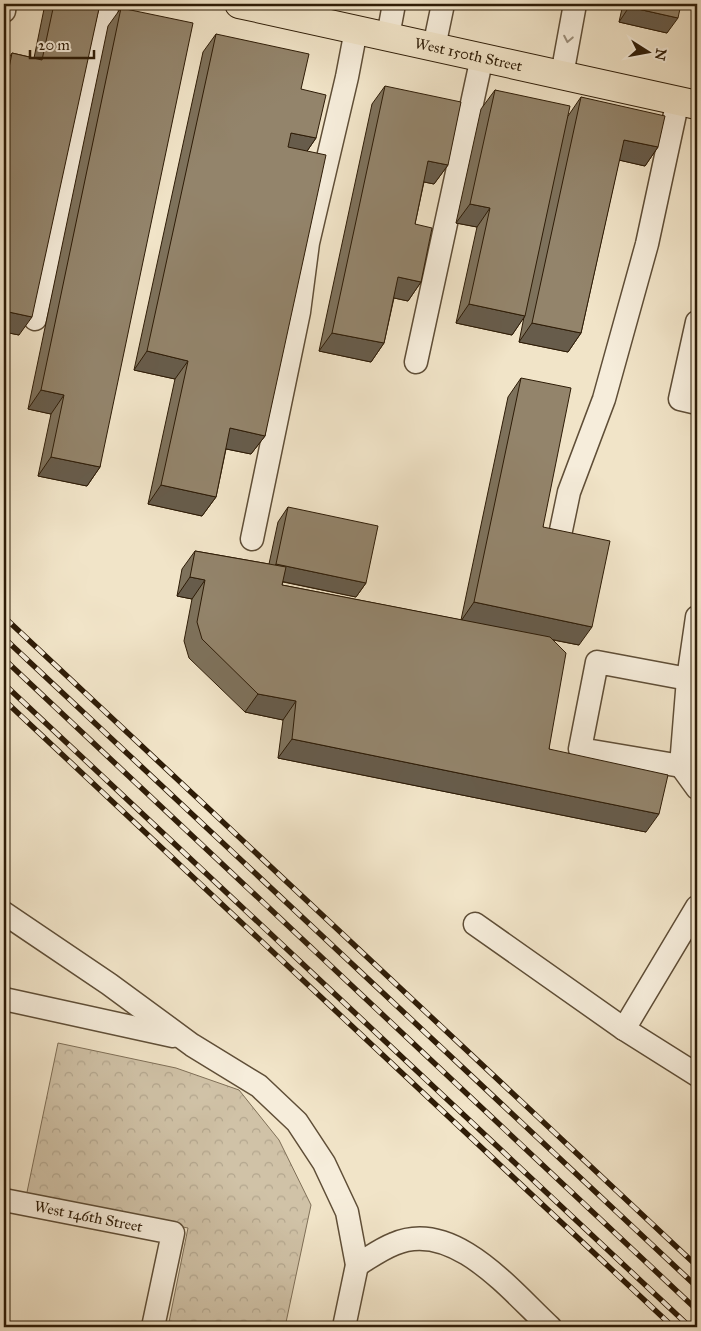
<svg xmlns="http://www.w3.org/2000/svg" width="701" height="1331" viewBox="0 0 701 1331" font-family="'IM FELL Great Primer',serif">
	<defs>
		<pattern id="forest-crowns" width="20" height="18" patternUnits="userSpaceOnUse" patternTransform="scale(1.25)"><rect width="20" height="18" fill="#d0c2a7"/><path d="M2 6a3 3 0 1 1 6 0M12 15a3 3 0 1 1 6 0" fill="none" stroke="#b3a68e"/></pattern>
	</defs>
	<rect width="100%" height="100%" fill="#f1e4c8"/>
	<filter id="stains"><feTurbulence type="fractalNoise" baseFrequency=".004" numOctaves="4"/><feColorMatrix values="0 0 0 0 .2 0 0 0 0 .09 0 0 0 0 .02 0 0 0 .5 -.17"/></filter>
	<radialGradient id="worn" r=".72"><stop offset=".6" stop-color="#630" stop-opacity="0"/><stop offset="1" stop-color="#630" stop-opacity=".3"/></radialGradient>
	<path fill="url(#forest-crowns)" stroke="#7f6f57" d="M58,1043L176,1068L239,1090L279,1140L311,1205L285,1327H168L188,1228L26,1197Z"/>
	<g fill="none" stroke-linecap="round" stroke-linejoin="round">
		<g stroke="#5f4e37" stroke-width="25">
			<g id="minor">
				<path d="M4,11L5,4"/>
				<path d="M388,36L394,4"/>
				<path d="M434,47L443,4"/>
				<path d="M562,75L575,4"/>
				<path d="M35,319L108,4"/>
				<path d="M697,322L680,399L697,403"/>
				<path d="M416,362L482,57"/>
				<path d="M560,535L569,492L604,399L647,244L678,100"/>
				<path d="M252,539L299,312L308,243L347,77L356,30"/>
				<path d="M697,617L688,679L681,766L697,788"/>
				<path d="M681,766L580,749L597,662L688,679"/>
				<path d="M4,913L109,984L192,1045L259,1086L297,1122L324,1163L347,1212L357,1265L344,1327"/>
				<path d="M475,924L624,1029L697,1075"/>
				<path d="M4,999L173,1036"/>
				<path d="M624,1029L697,907"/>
				<path id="s1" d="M4,1200L173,1233L153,1327"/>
				<path d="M357,1265C369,1258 381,1249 394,1244C453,1218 511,1291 550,1327"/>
			</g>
		</g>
		<g stroke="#2e1c07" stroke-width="30">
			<g id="major">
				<path id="s2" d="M239,4L697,105"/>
			</g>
		</g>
		<use href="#minor" stroke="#f6eddb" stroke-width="22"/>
		<use href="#major" stroke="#f1e4c8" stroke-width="28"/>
		<g stroke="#2e1c07" stroke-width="5.5">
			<path id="rail" d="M4,617L697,1266
				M4,638L697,1287
				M4,659L697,1310
				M4,684L690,1327
				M4,700L673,1327"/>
		</g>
		<use href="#rail" stroke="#f6eddb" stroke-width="4" stroke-dasharray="11" stroke-linecap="butt"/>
	</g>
	<path fill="#7e725c" stroke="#2e1c07" d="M48,4H100L19,335L4,332V65L12,53L34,58L44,9Z
		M623,4H681L667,33L619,22Z
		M121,8L100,467L87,486L38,476L51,414L28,409L108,26Z
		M216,34L301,89L316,138L307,151L265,436L251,454L226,449L216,497L202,516L148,504L175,379L134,370L203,52Z
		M385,86L448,165L434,184L424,182L415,224L421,282L408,301L394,298L384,343L371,362L319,351L372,104Z
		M495,90L568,116L581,97L658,147L645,166L619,160L581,333L568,352L519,342L524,317L512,335L456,323L477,227L456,223L481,109Z
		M521,378L543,527L579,645L553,640L549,749L646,832L278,758L283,720L245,712L189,658L184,641L192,599L177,596L182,569L195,551L269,564L278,522L288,507L366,583L356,597L283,582L282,585L461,620L508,397Z"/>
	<path fill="#675c4b" stroke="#2e1c07" d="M629,7L678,18L667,33L619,22Z
		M291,133L316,138L303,157L278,152Z
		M624,140L658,147L645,166L610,158Z
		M428,161L448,165L434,184L415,180Z
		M470,204L490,208L477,227L456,223Z
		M398,277L421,282L408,301L385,296Z
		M469,304L525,316L512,335L456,323Z
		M4,311L32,317L19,335L4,332Z
		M532,323L581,333L568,352L519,342Z
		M332,333L384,343L371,362L319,351Z
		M147,351L188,361L175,379L134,370Z
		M41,390L64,395L51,414L28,409Z
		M230,428L265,436L251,454L217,447Z
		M51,457L100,467L87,486L38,476Z
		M161,485L216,497L202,516L148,504Z
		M276,564L366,583L356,597L266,578Z
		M190,577L205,580L192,599L177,596Z
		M474,602L592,627L579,645L461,621Z
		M258,694L296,701L283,720L245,712Z
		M292,739L659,814L646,832L278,758Z"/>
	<path fill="#93846b" stroke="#2e1c07" d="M54,4H100L32,317L4,311V93L12,53L42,60Z
		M630,4H681L678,18L629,7Z
		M121,8L193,23L100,467L51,457L64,395L41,390Z
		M216,34L309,54L301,89L326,95L316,138L291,133L288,147L326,155L265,436L230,428L216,497L161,485L188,361L147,351Z
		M385,86L461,102L448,165L428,161L415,224L432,228L421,282L398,277L384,343L332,333Z
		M495,90L570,106L525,316L469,304L490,208L470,204Z
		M581,97L665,116L658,147L624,140L581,333L532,323Z
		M521,378L571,388L543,527L610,541L592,627L474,602Z
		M288,507L378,526L366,583L276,564Z
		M195,551L286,567L282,585L550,637L566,653L549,749L668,775L659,814L292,739L296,701L258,694L202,639L197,622L205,580L190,577Z"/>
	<defs><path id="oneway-chevron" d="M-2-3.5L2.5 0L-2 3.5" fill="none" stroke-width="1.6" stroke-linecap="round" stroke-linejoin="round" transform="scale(1.25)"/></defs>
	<use stroke="#9c8f7c" href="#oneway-chevron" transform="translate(568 39) rotate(101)"/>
	<g text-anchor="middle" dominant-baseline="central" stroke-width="5" stroke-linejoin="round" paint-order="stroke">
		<g font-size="15" fill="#2e1c07" stroke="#f6eddb">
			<text stroke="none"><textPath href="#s2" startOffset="235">West 150th Street</textPath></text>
			<text stroke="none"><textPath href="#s1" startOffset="86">West 146th Street</textPath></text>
		</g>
	</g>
	<rect width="701" height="1331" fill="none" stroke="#f1e4c8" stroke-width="20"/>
	<rect x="5" y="5" width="691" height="1321" fill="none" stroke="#2e1c07" stroke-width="2.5"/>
	<rect x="10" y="10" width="681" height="1311" fill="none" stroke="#2e1c07"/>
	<g transform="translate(648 52) rotate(101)" stroke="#f6eddb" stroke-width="4" paint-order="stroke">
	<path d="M0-4L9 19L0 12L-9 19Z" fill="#2e1c07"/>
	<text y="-8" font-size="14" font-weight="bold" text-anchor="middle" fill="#2e1c07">N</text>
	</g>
	<path d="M30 50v8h64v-8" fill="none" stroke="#2e1c07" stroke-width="2.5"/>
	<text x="38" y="50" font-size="15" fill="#2e1c07" stroke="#f6eddb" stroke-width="4" paint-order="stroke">20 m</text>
	<rect width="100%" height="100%" filter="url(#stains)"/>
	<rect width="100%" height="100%" fill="url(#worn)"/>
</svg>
